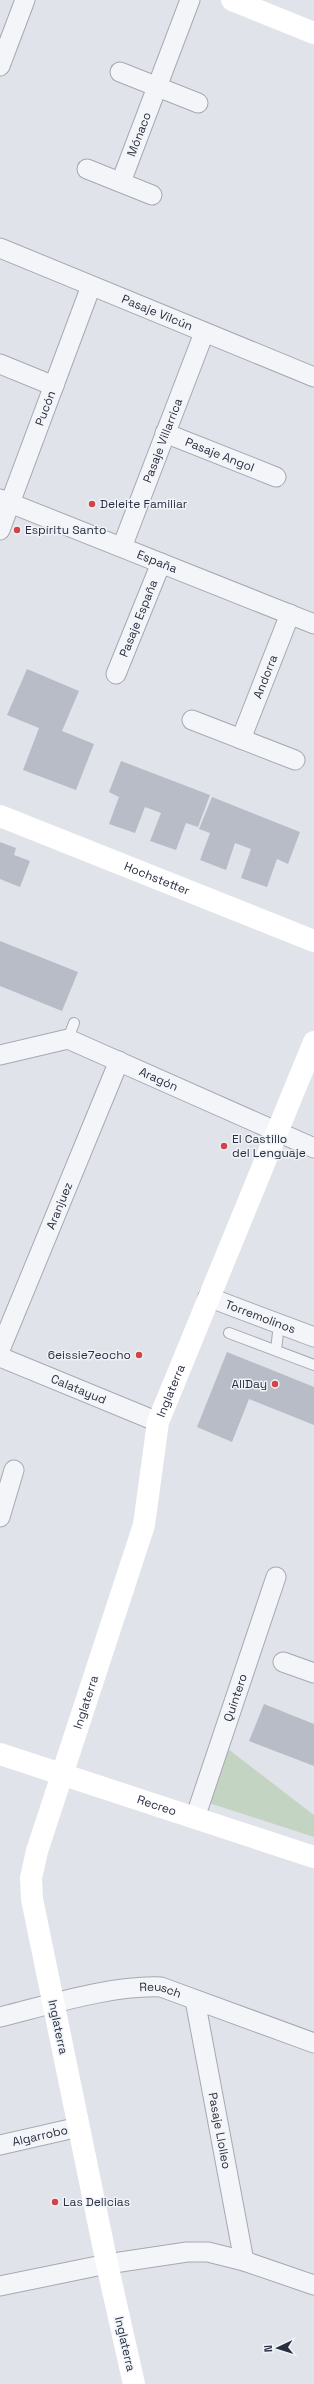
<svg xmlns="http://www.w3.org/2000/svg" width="314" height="2384" viewBox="0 0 314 2384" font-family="'Space Grotesk',sans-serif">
	<rect width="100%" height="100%" fill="#e1e3ea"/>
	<path fill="#c4d4c2" d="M228,1749L314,1815V1837L209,1803Z"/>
	<path fill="#b8bcc7" d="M27,669L79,691L62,731L94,744L76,790L23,770L39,728L7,715Z
		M121,761L210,795L198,827L186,823L176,850L150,841L161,813L145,807L135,833L109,824L119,797L109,792Z
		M212,797L300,832L288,864L277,859L267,887L241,878L251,849L235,843L226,870L200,860L210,833L199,829Z
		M0,842L16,848L14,855L30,861L20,887L0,879Z
		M0,941L78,972L62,1011L0,986Z
		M227,1352L314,1387V1425L249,1399L232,1442L197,1427Z
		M264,1704L314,1724V1766L249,1741Z"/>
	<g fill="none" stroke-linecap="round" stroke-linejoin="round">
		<g stroke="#a6a9b4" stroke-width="12">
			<path id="lane" d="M68,1039L74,1023
				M229,1333L314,1365
				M276,1350L279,1324"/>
		</g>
		<g stroke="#a6a9b4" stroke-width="21">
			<g id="street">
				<path d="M0,66L25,0"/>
				<path d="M120,72L198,103"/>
				<path d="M87,169L152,195"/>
				<path id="s1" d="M121,182L190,0"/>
				<path id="s2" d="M0,248L314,377"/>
				<path d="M0,364L54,386"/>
				<path id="s3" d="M165,433L276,477"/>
				<path id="s4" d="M0,499L314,624"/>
				<path id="s5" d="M0,530L91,286"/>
				<path id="s6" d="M122,547L204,333"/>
				<path id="s7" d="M116,674L161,563"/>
				<path d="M192,720L295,760"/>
				<path id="s8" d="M241,739L290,614"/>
				<path id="s9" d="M0,1055L68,1039L314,1148"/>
				<path id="s10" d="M208,1297L314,1337"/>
				<path id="s11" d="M0,1350L119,1061"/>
				<path id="s12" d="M0,1357L158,1422"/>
				<path d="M0,1517L14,1470"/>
				<path d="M283,1662L314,1673"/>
				<path id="s13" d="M195,1818L276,1577"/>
				<path id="s14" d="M195,2000L244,2261"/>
				<path id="s15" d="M0,2017C49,2005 111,1985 161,1987L314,2043"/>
				<path id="s16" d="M0,2145L79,2127"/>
				<path d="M0,2286L107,2264L187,2252H208L244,2261L314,2285"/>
			</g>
		</g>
		<use href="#lane" stroke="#f4f5f8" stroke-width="10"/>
		<use href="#street" stroke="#f4f5f8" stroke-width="19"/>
		<g stroke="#fff" stroke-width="22">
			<path d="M232,0L314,33"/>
			<path id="s17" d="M0,816L314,941"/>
			<path id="s18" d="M0,1754L314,1857"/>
			<path id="s19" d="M134,2384L107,2264L32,1899L31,1878L37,1851L144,1525L158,1422L314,1042"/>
		</g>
	</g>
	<g fill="#d1444a" stroke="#f0f3f7" stroke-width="1.5">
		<circle cx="92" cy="504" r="4"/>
		<circle cx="17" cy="530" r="4"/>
		<circle cx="224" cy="1146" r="4"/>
		<circle cx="139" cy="1355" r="4"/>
		<circle cx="275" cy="1384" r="4"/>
		<circle cx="55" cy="2202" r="4"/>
	</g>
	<g text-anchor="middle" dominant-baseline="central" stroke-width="3" stroke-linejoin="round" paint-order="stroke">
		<g font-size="12" fill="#292f42" stroke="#f0f3f7">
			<text stroke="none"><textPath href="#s1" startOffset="51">Mónaco</textPath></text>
			<text stroke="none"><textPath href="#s2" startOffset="170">Pasaje Vilcún</textPath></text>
			<text stroke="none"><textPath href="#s5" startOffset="130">Pucón</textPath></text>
			<text stroke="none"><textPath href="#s6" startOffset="114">Pasaje Villarrica</textPath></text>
			<text stroke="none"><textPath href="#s3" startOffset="59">Pasaje Angol</textPath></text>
			<text stroke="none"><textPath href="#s4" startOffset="169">España</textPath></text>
			<text stroke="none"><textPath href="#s7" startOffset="60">Pasaje España</textPath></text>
			<text stroke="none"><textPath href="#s8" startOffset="67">Andorra</textPath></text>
			<text stroke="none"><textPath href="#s17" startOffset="169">Hochstetter</textPath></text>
			<text stroke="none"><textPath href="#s9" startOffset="169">Aragón</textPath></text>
			<text stroke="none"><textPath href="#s11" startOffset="156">Aranjuez</textPath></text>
			<text stroke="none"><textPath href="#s10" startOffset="56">Torremolinos</textPath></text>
			<text stroke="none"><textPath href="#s12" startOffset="85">Calatayud</textPath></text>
			<text stroke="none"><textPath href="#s19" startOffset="1025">Inglaterra</textPath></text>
			<text stroke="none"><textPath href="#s13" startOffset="127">Quintero</textPath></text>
			<text stroke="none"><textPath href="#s19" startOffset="701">Inglaterra</textPath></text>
			<text stroke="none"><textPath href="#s18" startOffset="165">Recreo</textPath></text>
			<text stroke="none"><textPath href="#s15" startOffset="164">Reusch</textPath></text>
			<text transform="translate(58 2027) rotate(78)">Inglaterra</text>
			<text stroke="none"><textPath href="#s14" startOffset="133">Pasaje Llolleo</textPath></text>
			<text stroke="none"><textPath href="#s16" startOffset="41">Algarrobo</textPath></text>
			<text transform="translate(125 2344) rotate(77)">Inglaterra</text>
		</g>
		<g font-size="12" fill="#292f42" stroke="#f0f3f7" text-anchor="start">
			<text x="100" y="504">Deleite Familiar</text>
			<text x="25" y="530">Espíritu Santo</text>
			<text x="232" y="1139">El Castillo<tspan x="232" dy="14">del Lenguaje</tspan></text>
			<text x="131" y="1355" text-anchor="end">6eissie7eocho</text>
			<text x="267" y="1384" text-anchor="end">AllDay</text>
			<text x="63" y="2202">Las Delicias</text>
		</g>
	</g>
	<g transform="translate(278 2348) rotate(266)" stroke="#f0f3f7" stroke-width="3" paint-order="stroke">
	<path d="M0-3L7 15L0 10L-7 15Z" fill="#292f42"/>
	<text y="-6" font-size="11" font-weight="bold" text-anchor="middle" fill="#292f42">N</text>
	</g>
</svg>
